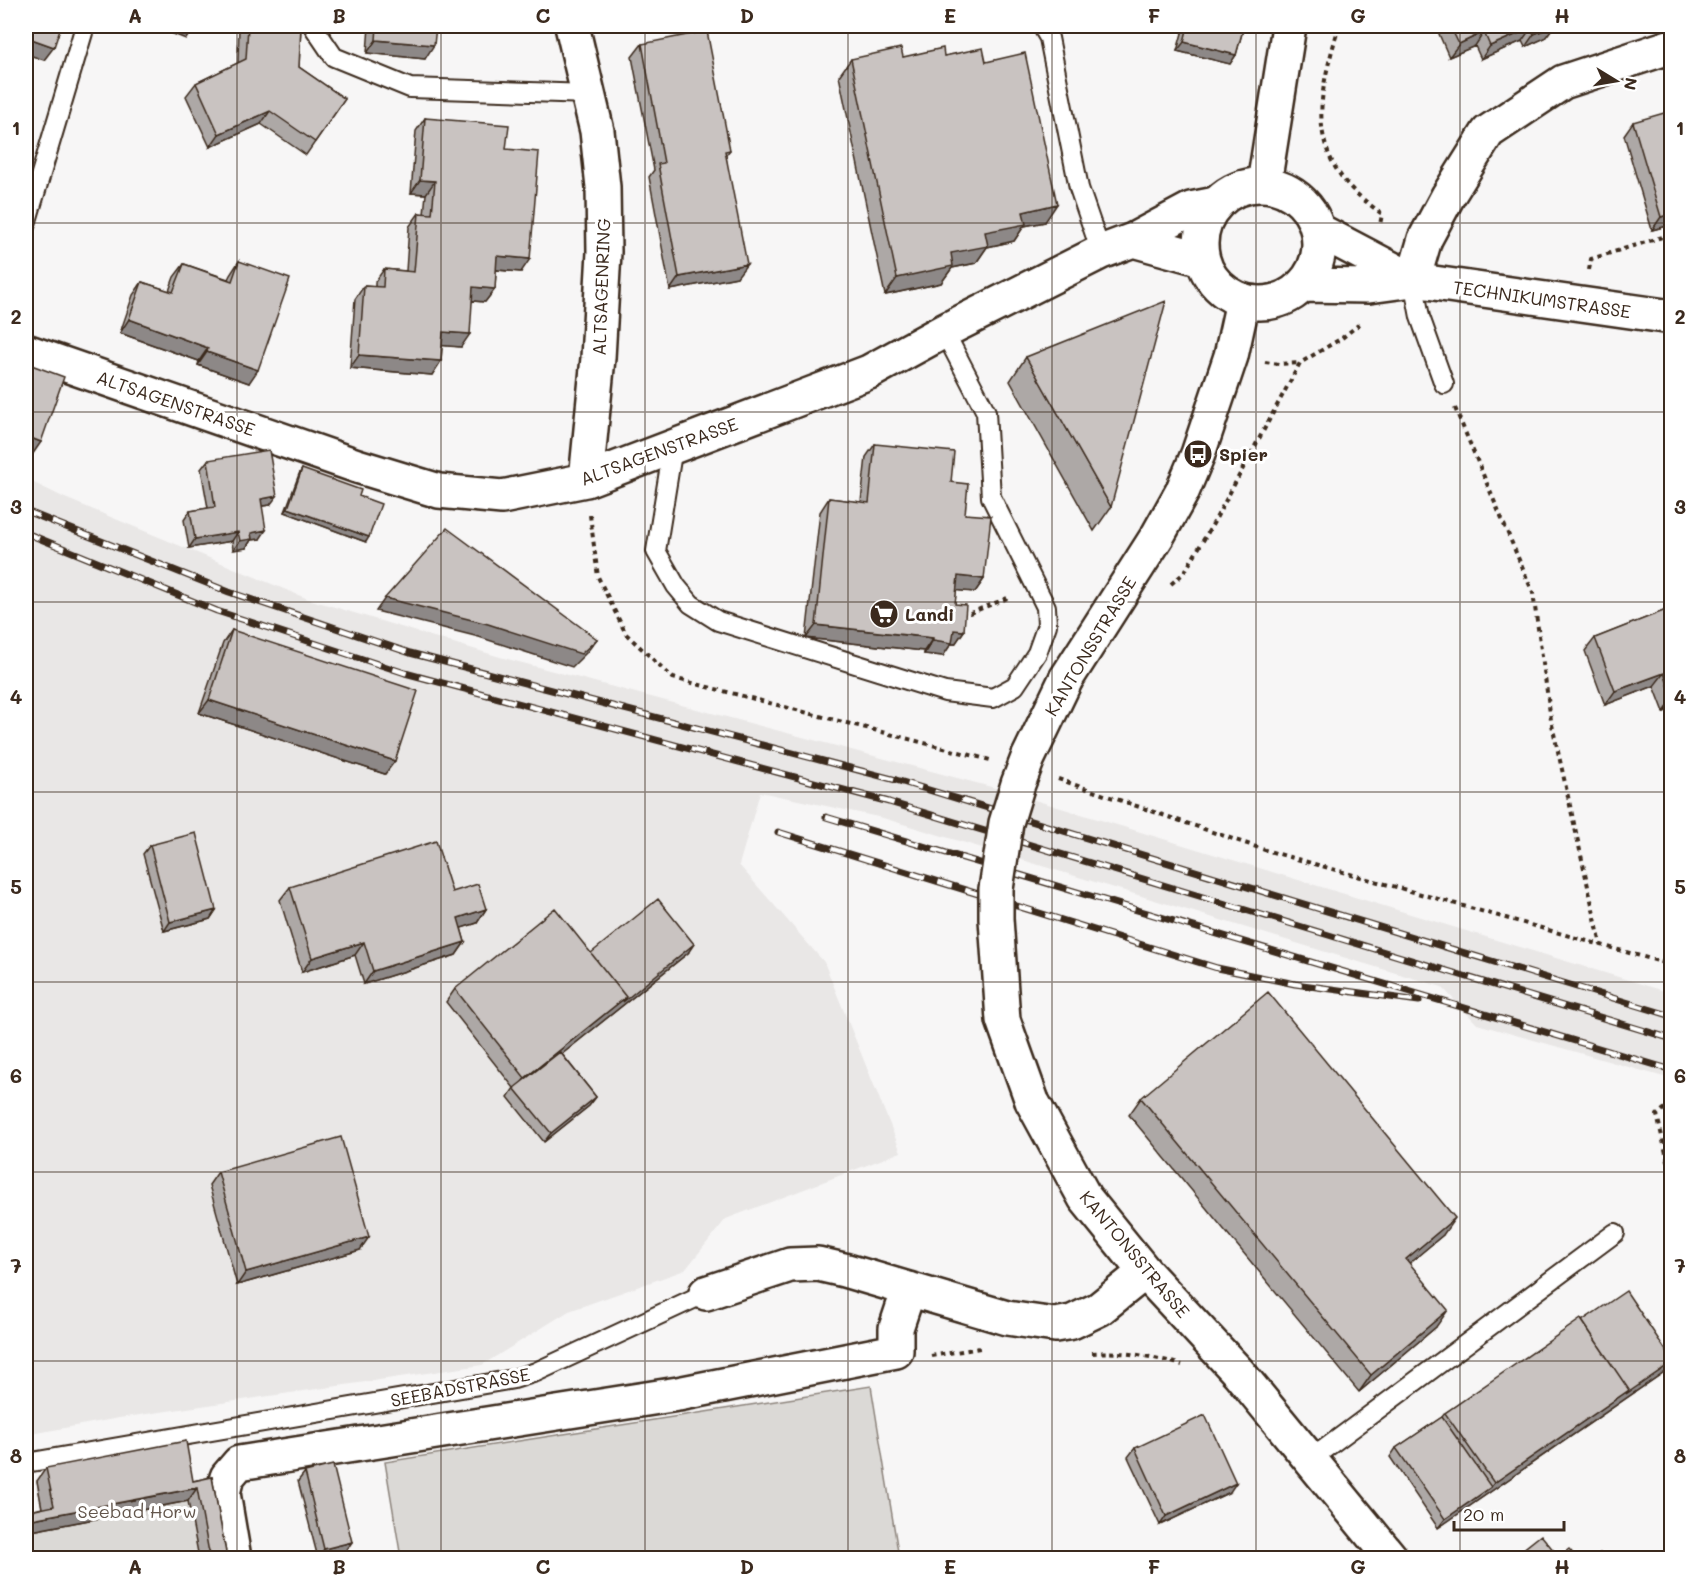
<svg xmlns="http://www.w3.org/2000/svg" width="1697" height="1584" viewBox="0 0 1697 1584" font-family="Mali,sans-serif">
	<rect width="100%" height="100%" fill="#f7f6f6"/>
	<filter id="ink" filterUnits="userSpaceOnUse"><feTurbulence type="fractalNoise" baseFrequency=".0167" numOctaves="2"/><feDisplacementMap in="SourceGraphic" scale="12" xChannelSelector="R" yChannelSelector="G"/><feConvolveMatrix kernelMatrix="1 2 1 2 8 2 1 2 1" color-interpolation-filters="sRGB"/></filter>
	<g filter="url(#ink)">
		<path fill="#e9e7e6" d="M26,479L65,498L308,599L500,657L995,788L1671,993V1079L1477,1024L1442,987L883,818L760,792L739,865L824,962L901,1152L726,1219L685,1270L569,1311L482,1365L119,1418L26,1435Z"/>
		<path fill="#dbd9d6" stroke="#8b827a" stroke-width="1.5" d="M871,1386L899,1558H401L385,1462Z
			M176,1454L184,1494L203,1491L215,1558H26V1523L44,1519L37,1481Z"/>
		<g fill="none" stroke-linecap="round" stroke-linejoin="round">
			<g stroke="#3b2a1e" stroke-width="22">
				<path id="lane" d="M313,26L334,57L410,88L588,94
					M1042,26L1049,38L1079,188L1101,252
					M26,224L85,26
					M1413,280L1420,317L1444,384
					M673,447L656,551L676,586L691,604L718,621L945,692L993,698L1015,686L1037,653L1047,625L1046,607L991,497L986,412L944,331
					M1311,1459L1615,1233
					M26,1463L514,1379L536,1372L706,1293"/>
			</g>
			<g stroke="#3b2a1e" stroke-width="38">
				<path id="street" d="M572,26L597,131L603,187L604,252L598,358L586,480
					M1133,240L1202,259
					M1413,280L1425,239L1448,196L1488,132L1563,82L1672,46
					M26,351L357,466L439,491L502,497L586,480L869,372L944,331L1101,252L1133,240L1191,209L1216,204
					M706,1293L790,1265L818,1264L844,1270L1007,1318L1055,1325L1072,1322L1099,1309L1145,1272
					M234,1558L223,1493L227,1477L239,1463L678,1394L896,1351V1328L909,1289"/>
			</g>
			<g stroke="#3b2a1e" stroke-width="38">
				<path id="secondary" d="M1264,184L1289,26
					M1201 244a59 59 0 1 1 118 0a59 59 0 1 1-118 0Z
					M1318,230L1413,280
					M1302,285L1369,286L1413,280L1672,317
					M1066,679L1158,535L1182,492L1198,454L1231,356L1243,301
					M1032,1101L1085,1198L1145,1272L1239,1373L1391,1558"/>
			</g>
			<path stroke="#3b2a1e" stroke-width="4" stroke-dasharray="4.5 4.5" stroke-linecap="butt" d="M1339,26C1324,79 1306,132 1344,180C1354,193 1369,204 1382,214L1380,225
				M1589,270L1591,259L1672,234
				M1265,362L1279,364L1300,363
				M1455,408L1533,593L1551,720L1601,945
				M590,515L598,577L626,634L673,678L990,760
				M1171,584L1184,573L1214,522L1300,363L1342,338L1362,322
				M961,610L970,613L1010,597
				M1058,779L1265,850L1672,965
				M1672,1102L1657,1115L1672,1179
				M1092,1353C1124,1351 1151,1356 1182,1365
				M931,1356L980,1348"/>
			<use href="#lane" stroke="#fff" stroke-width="18"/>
			<use href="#street" stroke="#fff" stroke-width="33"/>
			<use href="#secondary" stroke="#fff" stroke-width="33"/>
			<g stroke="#3b2a1e" stroke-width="7">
				<path id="rail" d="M26,511L229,592L410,653L896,780L1672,1016
					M26,533L217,611L405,673L889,802L1672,1039
					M826,817L1672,1070
					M778,832L1217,968L1295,984L1419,1001"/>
			</g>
			<use href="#rail" stroke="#fff" stroke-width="4.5" stroke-dasharray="14" stroke-linecap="butt"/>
			<g stroke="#3b2a1e" stroke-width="38" stroke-linecap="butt">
				<path id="secondary-bridge" d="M1032,1101L1003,1020L996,919V889L1006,823L1018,784L1028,758L1066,679"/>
			</g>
			<use href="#secondary-bridge" stroke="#fff" stroke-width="33"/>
		</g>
		<path fill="#ada8a6" stroke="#3b2a1e" stroke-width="1.5" d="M239,26H301L299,67L345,99L306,155L261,124L210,147L186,96L196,83L238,63Z
			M369,26H436L425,59L367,53Z
			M1184,26H1244L1236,55L1230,64L1177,51Z
			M1438,26H1554L1545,38L1525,47L1522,41L1481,59L1475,46L1449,57L1439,34L1441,31Z
			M642,44L730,150L726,155L737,277L670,290L649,177L654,170L632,57Z
			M944,56L986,62L1045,222L1024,226L1014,241L987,247L976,263L952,268L941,283L885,295L839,76L851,59Z
			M425,118L506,149L521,272L496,270L495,289L485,302L472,301L461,347L442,345L441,361L432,375L350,368L355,299L364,286L375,287V282L384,269L406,271L409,227L419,213L424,214L426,194L411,193L416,131Z
			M1633,122L1671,225L1652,230L1624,135Z
			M239,261L249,383L198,365L199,361L120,333L133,295L142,282L169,291L174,277L184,264L228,279L230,275Z
			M1026,357L1111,507L1094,531L1010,381Z
			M875,444L951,482L965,514L984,579L975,592L956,590L955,604L964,631L955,644H951L943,656L924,654V651L806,638L820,512L829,498L861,502L866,457Z
			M208,460L270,505L262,506L260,539L251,540L246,548L233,550L232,541L189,548L184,520L190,511L208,508L201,469Z
			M302,469L366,542L285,512L299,474Z
			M1671,608V709L1664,712L1654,686L1605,705L1585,651L1595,638Z
			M232,630L385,774L199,713L223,643Z
			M150,845L216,910L210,919L164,931L143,854Z
			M290,887L452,892L486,909L477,923L461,928L465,942L456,955L364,984L355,955L302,972L280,900Z
			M591,953H688L562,1054L596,1097L589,1106L544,1142L508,1097L514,1088L446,1002L455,989Z
			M1141,1098L1443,1235L1409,1263L1436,1327L1359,1392L1129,1115Z
			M218,1172L360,1250L237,1285L209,1185Z
			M1582,1321L1667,1370L1438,1528L1390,1457L1396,1448L1442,1417L1445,1413Z
			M1135,1448L1230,1492L1160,1525L1128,1457Z
			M46,1468L193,1481L212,1477L227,1558H199L188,1501L26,1532V1512L42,1508L37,1481Z
			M305,1472L346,1551L318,1558L298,1481Z"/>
		<path fill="#8d8887" stroke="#3b2a1e" stroke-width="1.5" d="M153,26H181L192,30L186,39Z
			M1554,26L1545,38L1525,47L1534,34Z
			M1531,28L1522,41L1481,59L1490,46Z
			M1484,32L1475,46L1449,57L1459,44Z
			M26,37L54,47L44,60L26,54Z
			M376,40L434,45L425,59L367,53Z
			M1184,42L1236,55L1230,64L1177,51Z
			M270,111L261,124L210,147L219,134Z
			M420,180L435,181L426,194L411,193Z
			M1057,204L1045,222L1024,226L1014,241L987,247L976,263L952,268L941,283L885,295L897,278L951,253L985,232L1023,212Z
			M1671,214V225L1652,230L1661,217Z
			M497,256L530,259L521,272L488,269Z
			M747,264L737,277L670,290L679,277Z
			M473,287L495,289L485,302L464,300Z
			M129,319L208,348L199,361L120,333Z
			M443,332L470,334L461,347L434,345Z
			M207,352L258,370L249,383L198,365Z
			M359,355L441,361L432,375L350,368Z
			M26,436L41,442L32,455L26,453Z
			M277,496L270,505L255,507L261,499Z
			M288,508L369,537L366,542L285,512Z
			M266,530L260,539L251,540L246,548L233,550L240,541L251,533Z
			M238,532L232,541L189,548L195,539Z
			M958,576L984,579L975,592L949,590Z
			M385,598L597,639L587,652L572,667L479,637L376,611Z
			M816,625L933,638L924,651L806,638Z
			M954,630L964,631L955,644H951L943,656L924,654L933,640Z
			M1664,673L1654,686L1605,705L1615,691Z
			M209,700L395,761L385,774L199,713Z
			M1671,702V709L1664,712Z
			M486,909L477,923L449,932L458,918Z
			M216,910L210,919L164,931L170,922Z
			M364,942L355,955L302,972L312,958Z
			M465,942L456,955L364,984L373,971Z
			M694,944L688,953L516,1091L525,1078L626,997Z
			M596,1097L589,1106L544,1142L551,1133Z
			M1455,1218L1443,1235L1394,1276L1406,1259Z
			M369,1237L360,1250L237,1285L246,1272Z
			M1448,1310L1436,1327L1359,1392L1371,1375Z
			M1671,1363L1667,1370L1438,1528L1445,1519L1491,1487L1494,1483L1629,1390Z
			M1236,1483L1230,1492L1160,1525L1166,1516Z
			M197,1488L188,1501L26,1532V1522L27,1520Z
			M352,1542L346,1551L318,1558L324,1549Z"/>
		<path fill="#c9c3c1" stroke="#3b2a1e" stroke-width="1.5" d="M26,26H61L54,47L26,37Z
			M181,26H194L192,30Z
			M248,26H301L299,67L345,99L315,142L270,111L219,134L196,83L246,59Z
			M377,26H436L434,45L376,40Z
			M1188,26H1244L1236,55L1184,42Z
			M1450,26H1553L1534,34L1531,28L1490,46L1484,32L1459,44Z
			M707,31L730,150L725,151L747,264L679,277L658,164L664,163L642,44Z
			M901,48L903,57L943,48L944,56L983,48L986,62L1025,53L1057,204L1023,212L1026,224L985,232L988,246L951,253L953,266L897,278L851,59Z
			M1671,111V214L1661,217L1633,122Z
			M425,118L509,125L506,149L539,152L530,259L497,256L495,289L473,287L470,334L443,332L441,361L359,355L364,286L383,287L384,269L414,272L419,213L432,214L435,181L420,180Z
			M239,261L290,279L258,370L207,352L208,348L129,319L142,282L173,292L184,264L232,281Z
			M1166,301L1111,507L1026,357Z
			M26,363L64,377L41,442L26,436Z
			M875,444L954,452L951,482L968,484L965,514L991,516L984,579L958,576L955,604L966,605L964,631L954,630L952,643L933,640V638L816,625L829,498L869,503Z
			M269,450L277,496L261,499L266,530L251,533L252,539L240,541L238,532L195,539L190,511L215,507L208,460Z
			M302,469L361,490L359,496L381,504L369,537L288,508Z
			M447,528L597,639L581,654L488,624L385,598Z
			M1671,608V694L1664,673L1615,691L1595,638Z
			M232,630L418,691L395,761L209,700Z
			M196,833L216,910L170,922L150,845Z
			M436,841L452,892L478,884L486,909L458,918L465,942L373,971L364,942L312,958L290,887Z
			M658,899L694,944L623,1002L626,997L591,953Z
			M555,908L626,997L525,1078L455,989Z
			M1268,992L1455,1218L1406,1259L1448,1310L1371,1375L1141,1098Z
			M560,1052L596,1097L551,1133L514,1088Z
			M341,1137L369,1237L246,1272L218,1172Z
			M1626,1291L1671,1358V1363L1626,1394L1629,1390L1582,1321Z
			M1581,1319L1629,1390L1494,1483L1445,1413Z
			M1205,1415L1236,1483L1166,1516L1135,1448Z
			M1442,1417L1491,1487L1445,1519L1396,1448Z
			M186,1441L193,1481L212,1477L227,1558H210L197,1488L27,1520L26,1512L54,1506L46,1468Z
			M333,1465L352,1542L324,1549L305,1472Z
			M1541,1535L1559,1557L1569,1549L1577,1558H1512Z
			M1600,1553L1605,1558H1593Z"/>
	</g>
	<path fill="none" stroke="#3b2a1e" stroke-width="1.5" stroke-opacity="0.55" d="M237,26V1558M441,26V1558M645,26V1558M848,26V1558M1052,26V1558M1256,26V1558M1460,26V1558M26,223H1672M26,412H1672M26,602H1672M26,792H1672M26,982H1672M26,1172H1672M26,1361H1672"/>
	<defs>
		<g id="bus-disc" transform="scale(1.5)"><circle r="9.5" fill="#3b2a1e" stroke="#fff"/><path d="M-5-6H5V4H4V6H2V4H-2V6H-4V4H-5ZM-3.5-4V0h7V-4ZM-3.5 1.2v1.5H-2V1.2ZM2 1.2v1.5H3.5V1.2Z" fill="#fff"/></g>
		<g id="supermarket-disc" transform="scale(1.5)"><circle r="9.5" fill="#3b2a1e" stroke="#fff"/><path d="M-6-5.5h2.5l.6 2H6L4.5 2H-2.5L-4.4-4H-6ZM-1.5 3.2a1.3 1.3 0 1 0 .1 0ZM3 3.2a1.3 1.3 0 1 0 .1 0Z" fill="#fff"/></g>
	</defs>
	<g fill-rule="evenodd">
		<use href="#bus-disc" x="1198" y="454"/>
		<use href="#supermarket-disc" x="884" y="614"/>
	</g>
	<g text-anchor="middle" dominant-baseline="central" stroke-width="6" stroke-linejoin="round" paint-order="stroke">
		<g font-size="18" fill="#3b2a1e" stroke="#fff">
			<text transform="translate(601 287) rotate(-88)">ALTSAGENRING</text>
			<text transform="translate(1542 299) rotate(8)">TECHNIKUMSTRASSE</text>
			<text transform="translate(176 403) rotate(19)">ALTSAGENSTRASSE</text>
			<text transform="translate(659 451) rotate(-20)">ALTSAGENSTRASSE</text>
			<text transform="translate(1090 646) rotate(-59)">KANTONSSTRASSE</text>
			<text transform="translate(1135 1254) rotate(50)">KANTONSSTRASSE</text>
			<text transform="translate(460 1387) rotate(-11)">SEEBADSTRASSE</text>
		</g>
		<g font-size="18" font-weight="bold" fill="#3b2a1e" stroke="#fff" text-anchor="start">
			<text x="1219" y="454">Spier</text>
			<text x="905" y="614">Landi</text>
		</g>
		<g font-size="18" fill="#63564c" stroke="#fff">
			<text x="137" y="1511">Seebad Horw</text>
		</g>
	</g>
	<rect width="1697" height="1584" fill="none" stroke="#fff" stroke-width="66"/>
	<g transform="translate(1616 81) rotate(101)" stroke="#ffffff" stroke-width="4.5" paint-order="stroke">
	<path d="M0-4.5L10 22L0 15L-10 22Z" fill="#3b2a1e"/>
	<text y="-9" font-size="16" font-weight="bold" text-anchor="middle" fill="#3b2a1e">N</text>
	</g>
	<path d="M1454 1521v9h110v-9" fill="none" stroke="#3b2a1e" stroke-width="3"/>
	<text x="1463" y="1521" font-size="18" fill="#3b2a1e" stroke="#ffffff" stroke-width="4.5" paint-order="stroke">20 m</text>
	<rect x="33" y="33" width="1631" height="1518" fill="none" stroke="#3b2a1e" stroke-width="2"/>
	<g font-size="20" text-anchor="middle" font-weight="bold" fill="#3b2a1e">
		<text x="135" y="23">A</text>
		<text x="339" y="23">B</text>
		<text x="543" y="23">C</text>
		<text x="747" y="23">D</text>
		<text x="950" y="23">E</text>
		<text x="1154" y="23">F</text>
		<text x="1358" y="23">G</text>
		<text x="1562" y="23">H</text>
		<text x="16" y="135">1</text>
		<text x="1680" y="135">1</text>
		<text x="16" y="324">2</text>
		<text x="1680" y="324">2</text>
		<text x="16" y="514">3</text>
		<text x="1680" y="514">3</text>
		<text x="16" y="704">4</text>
		<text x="1680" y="704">4</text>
		<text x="16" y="894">5</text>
		<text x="1680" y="894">5</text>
		<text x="16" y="1083">6</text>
		<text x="1680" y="1083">6</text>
		<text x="16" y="1273">7</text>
		<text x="1680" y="1273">7</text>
		<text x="16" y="1463">8</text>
		<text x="1680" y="1463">8</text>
		<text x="135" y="1574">A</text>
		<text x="339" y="1574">B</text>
		<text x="543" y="1574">C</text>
		<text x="747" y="1574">D</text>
		<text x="950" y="1574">E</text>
		<text x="1154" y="1574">F</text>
		<text x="1358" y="1574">G</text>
		<text x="1562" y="1574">H</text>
	</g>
</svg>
